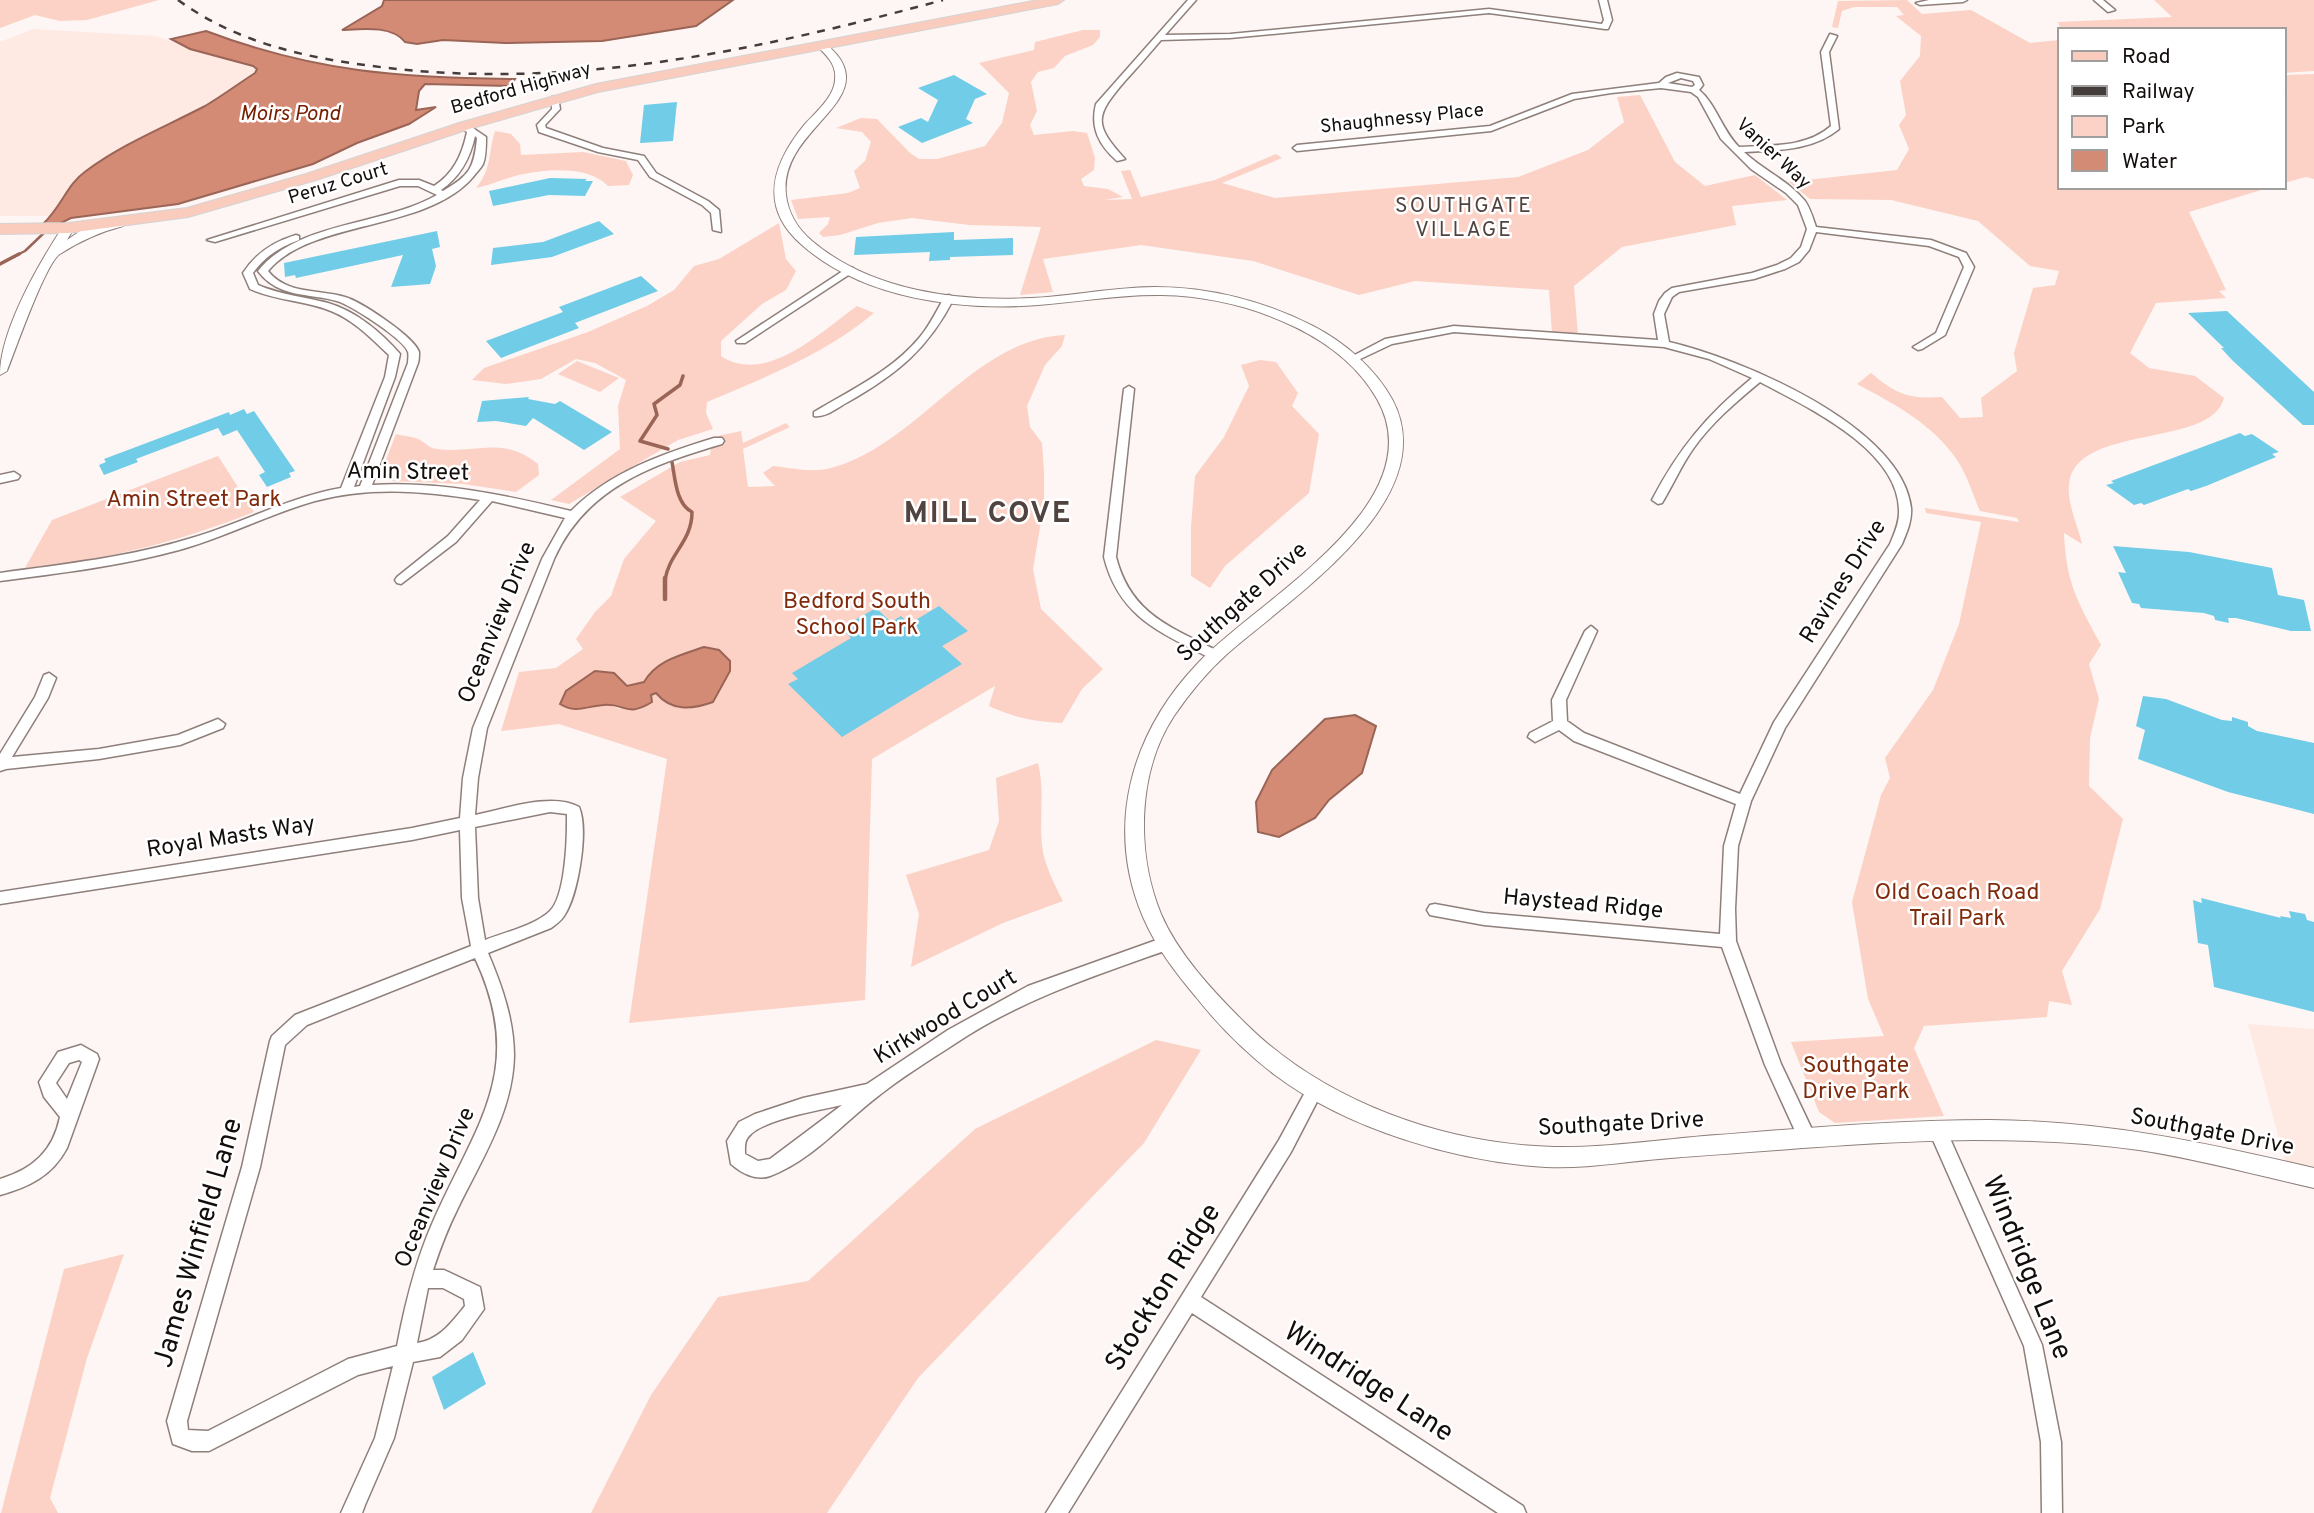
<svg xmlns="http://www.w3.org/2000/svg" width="2314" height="1513" viewBox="0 0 2314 1513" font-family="Overpass,sans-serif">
	<rect width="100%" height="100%" fill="#fdf6f4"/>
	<path fill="#fee9e3" d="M33,29L155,36L257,69L218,98L152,132L83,173L69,188L59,208L52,216H0V42Z
		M2248,1024L2314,1029V1168L2285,1161Z"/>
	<path fill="#fbd2c5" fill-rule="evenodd" d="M0,0H159L87,20L60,21L35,15L0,28Z
		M1907,0L1922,14L1971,10L2030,43L2060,40V187H2271L2189,212L2226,290L2219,291L2226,298L2156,303L2130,353L2149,368L2195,376L2224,398C2211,449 2074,423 2069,485C2067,503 2078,526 2082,544L2064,533C2066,584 2078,602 2101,645L2089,664L2099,699L2090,738L2089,786L2123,819L2100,909L2062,971L2072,1005L2049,1001L2047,1017L1924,1026L1914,1048L1944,1116L1835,1123L1819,1112L1791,1042L1884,1036L1868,999L1852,902L1881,795L1890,778L1885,758L1933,690L1959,624L1981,522L1926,513L1925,508L2019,522L2017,518L1980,511C1973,495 1967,475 1957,460C1933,424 1894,404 1857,384L1871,373C1897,395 1909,399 1942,397L1960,418L1983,417L1981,398L2017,371L2014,353L2033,288L2055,285L2059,271L2030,266L1978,221L1891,200L1810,199L1789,182L1897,170L1909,149L1899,125L1906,115L1900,81L1920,56L1921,36L1896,16L1904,15L1897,7H1854L1842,11L1838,28L1832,27L1838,1Z
		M2154,0H2314V71L2284,73V30H2061L2058,22L2172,17Z
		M1083,30H1100V37L1093,45L1065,56L1054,68L1038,72L1031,82L1037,111L1030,125L1034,135L1073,131L1087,133L1095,158L1094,170L1081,179L1084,186L1108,189L1123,197L1104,200L1132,199L1121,171L1130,170L1141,197L1215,180L1276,154L1282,158L1222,183L1275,198L1518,177L1588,150L1624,122L1617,97L1640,95L1675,162L1705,186L1755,175L1787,200L1732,206L1736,225L1622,247L1574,286L1578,335L1552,333L1549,290L1415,281L1359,295L1253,261L1141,245L1043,259L1053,292L1020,295L1041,227L969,225L912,218L878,223L840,235L823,237L819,233L828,224L830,217L798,219L791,200L848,193L860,188L854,171L865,161L871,142L862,132L836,128L861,118L877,119L910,153L919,159H937L985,146L1002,123L1009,93L979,63L1034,50L1035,42Z
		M2314,74V179L2306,177L2284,183V96L2288,94L2284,91V75Z
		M495,131L511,134L520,144L521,155L583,152L626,161L633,175L629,185L608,186C589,166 549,169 524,174C507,177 492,185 476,188C492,169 488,153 495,131Z
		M779,223L786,259L796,271L786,290L762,304L721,341V356C766,386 822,331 857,306L874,313C825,354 766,377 707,402L706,413L713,429L678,440L569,504L551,500L620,449L618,406L626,380L595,363L576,359L541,379L506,384L472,380L484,368L588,332L647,306L674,290L694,266L719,259Z
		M1065,335L1062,346L1045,365L1027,406L1030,427L1042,443L1044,472V504L1033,569L1041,609L1103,669L1082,689L1062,723C1036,722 1012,717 989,706L995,686L872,759L865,1000L629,1023L667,759L559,724L501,731L519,672L556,668L583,649L576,639L595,612L611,596L624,559L656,521L620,497L680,462L710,455L713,437L741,431L743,443L786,423L790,427L743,449L748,487L775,486L763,473L773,466C791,468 813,473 831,468C918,445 973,339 1065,335ZM704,647L713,702C692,710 671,712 656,693L620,709L607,704L581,710L614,673L627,686L645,682C657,660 681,655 704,647Z
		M1260,360L1276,362L1298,393L1292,406L1319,434L1309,493L1225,566L1210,588L1191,576V527L1195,476L1224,437L1249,386L1241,365Z
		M577,361L619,378L600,392L558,374Z
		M396,434C403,436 411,436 418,439C425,442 428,448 437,449C476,454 502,435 538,464L539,475L516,492L463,484L391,481L380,475Z
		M218,456L254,512C178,542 107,560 25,568L52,520Z
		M1038,763C1045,791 1039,817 1042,845C1044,864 1054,884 1063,901L1003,923L911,967L919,914L906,875L989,850L999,821L996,778Z
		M1156,1040L1201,1050L1144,1143L918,1378L827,1513H591L651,1395L718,1297L808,1281L975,1129Z
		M124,1254L87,1358L50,1498L58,1513H1L64,1269Z"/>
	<path fill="#d48b75" stroke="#9a6556" stroke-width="2" d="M384,0H733L696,26L602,41L505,43L443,40L417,44L405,42C392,25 361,29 342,30L382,6Z
		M206,31C314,72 401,78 515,79L511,86L425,84L419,91L416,110L436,107L409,124L357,143L313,164L178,204L71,218L59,224L42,225C62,207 66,185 86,171C122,144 165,127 205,106C222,96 238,84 255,73L257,69L253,66L190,49L171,39Z
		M704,647L719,650L730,661V671L713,702C691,710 671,711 656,693L651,695L652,702C626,718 625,703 604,705C587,706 576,714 560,704L566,691L595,671L614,673L627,686L644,682C657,660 681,655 704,647Z
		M1355,715L1376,726L1362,773L1329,800L1315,818L1279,837L1258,832L1256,802L1272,770L1325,719Z"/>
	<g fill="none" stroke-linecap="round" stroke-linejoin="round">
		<path stroke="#9a6556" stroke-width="2.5" d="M15,256L25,251L47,230"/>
		<path stroke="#9a6556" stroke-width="3.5" d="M0,264L19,254
			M668,449L640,441L657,415L654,404L680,385L683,376
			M665,580C669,553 692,542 692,512C676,504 675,478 672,462"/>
		<path stroke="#9a6556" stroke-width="4.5" d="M665,599V578"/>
	</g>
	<path fill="#70cce7" d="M954,75L987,94L975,99L966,119L973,123L922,143L898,127L921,118L928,122L938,100L918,88Z
		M677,102L673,141L640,143L644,105Z
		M550,178L587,179L585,181H593L585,196L549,195L493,206L489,191Z
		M599,221L614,234L552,257L491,265L493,248L543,242Z
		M437,231L440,247L432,249L436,266L430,284L391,287L403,255L296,278L295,275L285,277L284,263Z
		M954,232V240L1013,238V255L950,257V260L929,261L930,252L854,255L856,237Z
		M641,276L658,291L575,323L579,328L501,358L486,341L563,312L559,307Z
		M2227,311L2314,392V425H2303L2232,360L2221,348H2224L2188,313Z
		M529,397L528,399L555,404L560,401L612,432L584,450L533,418L526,426L496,421L477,422L482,401Z
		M244,409L247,414L254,411L295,471L289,473L291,477L267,487L259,475L265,472L237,430L223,436L218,428L136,459L138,462L104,475L99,465L106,462L104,459L229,412L230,415Z
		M2240,433L2245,436L2252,434L2279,452L2272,454L2276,457L2206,486L2191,491L2188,489L2144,505L2141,503L2134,505L2106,485L2114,483L2111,481Z
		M2113,546L2189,552L2272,568L2278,595L2304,600L2311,631H2291L2236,618H2228L2229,623L2215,620L2214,616L2204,613L2141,608L2139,604L2132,603L2118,572L2126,573Z
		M939,606L968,631L942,646L962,664L842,737L788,684L798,679L792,673L851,638L841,628L876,608L891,622L901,616L909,624Z
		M2143,696L2166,699L2222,720L2232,721V717L2248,722V726L2257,731L2314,743V814L2228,792L2138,759L2145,730L2136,726Z
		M2201,898L2281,918L2280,916L2291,918L2289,911L2305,914L2307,920L2314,922V1012L2214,987L2208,945L2198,943L2193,900L2202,903Z
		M473,1352L486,1384L444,1410L432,1377Z"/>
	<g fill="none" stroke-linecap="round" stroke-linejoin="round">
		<g stroke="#8e7f7a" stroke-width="3">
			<path id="minor" d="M1188,0H1196L1165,35L1230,34L1489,9L1602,24L1604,20L1599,0H1607L1612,20L1608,29H1605L1489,13L1230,38L1161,40C1149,54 1137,68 1125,81C1095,116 1093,124 1125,159L1117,161C1099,145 1090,128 1096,104Z
				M1929,0H1967L1963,2L1920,5L1916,3Z
				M2094,0H2103L2115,10L2108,12Z
				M1830,34L1837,36L1829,52L1839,129C1812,151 1778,150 1744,152C1763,170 1789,181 1805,201C1810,208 1813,218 1816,227L1931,240L1966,253L1974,267L1945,335L1922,349L1918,350L1913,347L1936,333L1964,267L1959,257L1929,246L1816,232L1809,250L1799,262L1785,269L1754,279L1679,292L1672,297L1664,314L1669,342C1739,358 1902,426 1911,508C1912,521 1907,532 1902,544L1785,728L1751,801L1738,846L1735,909L1736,941L1781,1064L1816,1138L1813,1144L1807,1146L1801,1144L1765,1065L1722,947L1484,925L1435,916L1430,915L1427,910L1430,905L1435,904L1484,913L1720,934L1724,846L1736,804L1574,741L1559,730L1535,742L1528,737L1530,733L1553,721L1552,700L1585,631L1591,626L1597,631L1566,700L1567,721L1584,733L1740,794L1774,722L1890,544C1894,534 1899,524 1899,513C1901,450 1807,407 1760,382C1736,402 1711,423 1693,449C1681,466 1673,485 1662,503L1658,504L1652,500C1679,448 1707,415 1752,378L1709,359L1664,347L1454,332L1392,344L1356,361L1352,362L1347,359L1385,339L1454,326L1658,340L1654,314L1659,301L1665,293L1672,288L1752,273L1777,265L1791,258L1801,247L1807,229L1798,205L1786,193L1751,169L1721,139L1698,97L1691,92L1661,88L1611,93L1574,99L1491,131L1297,151L1293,148L1297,145L1490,126L1572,94L1659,83L1666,77L1677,73L1699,77L1703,85L1699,90C1716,104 1722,130 1739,147C1771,145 1806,148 1831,126L1821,52ZM1681,78L1693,81L1695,85L1692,87L1668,83Z
				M552,97H558L560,109L545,125L546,128L603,148L644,156L656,173L708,201L719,210L721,232L713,230L711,213L702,205L650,177L638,160L598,152L539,132L537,125L552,109Z
				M461,124H467L486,137C486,145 486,157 483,164C481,168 476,173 473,177C426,232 311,219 268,271C287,295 319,289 345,297C360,301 415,337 419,352C419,354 419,361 418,363L372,485C439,481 505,495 571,511C610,472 662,454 714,438H722L724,441L722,444C652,465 586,487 554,559L487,728L478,778L475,815C505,809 552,792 579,807C589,830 578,896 564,916C561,921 556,924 551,928L488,953C502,986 514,1020 514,1056C513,1112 480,1162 457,1210C447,1230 440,1249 433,1270H444L480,1287L484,1309L462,1340L440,1357L413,1362L394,1438L365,1505L362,1513H341L375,1438L393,1366L358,1375L209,1451H192L173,1444L167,1421L242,1167L270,1041L272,1036L295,1015L471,946L462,898L460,830L412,840L0,904V892L412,828L460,818L463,778L473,728L542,559L565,518L492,501L456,542L401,584L397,583L395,580L397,577L448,536L480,500C426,491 369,486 315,501C269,514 226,537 179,550C121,566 60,573 0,581V573C65,564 131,557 195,537C244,522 290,497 341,488L385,377L389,355C372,339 354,320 331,311C305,300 276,301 250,289L243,273C256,253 273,242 296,235L299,236V240C280,247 265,256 253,273L258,285C281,295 305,297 328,303C356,311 382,333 400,354L395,377L354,487L360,486L408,363C408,361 409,354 408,352C405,340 351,305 337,301C308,293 278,298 258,271C298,221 383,226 437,195L418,186H400L215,242L207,240L399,180H419L434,186C454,173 462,155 467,132L461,128ZM475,136L477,138C474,168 470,175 443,191L441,190C460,177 470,159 475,136ZM550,812L567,814V821C567,843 565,896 550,911C536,925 503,933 485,940L478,898L475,827ZM475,958C528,1071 475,1125 432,1224C415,1263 405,1304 397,1346L348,1359L208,1431L188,1430L187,1421L260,1167L285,1045L307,1025ZM428,1288H443L464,1299L465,1306C451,1323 439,1340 417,1343Z
				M849,267L853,268V272L745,343H737L736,341Z
				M949,295L954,298C928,349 897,374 848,402C838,407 826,418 814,416V412C851,390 892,371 920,337C930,325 937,310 945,296Z
				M1129,386L1134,389L1116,557C1131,615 1171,627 1220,652L1222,655L1220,658H1210C1160,632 1119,617 1104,557L1124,389Z
				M14,472L20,476L18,479L0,483V475Z
				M49,673L56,678L48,698L12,757L99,749L178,735L218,719L225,724L223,728L180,745L99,759L6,769L0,771V754L35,697L44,675Z
				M1165,937L1170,939L1173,944L1170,949C1097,975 1022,999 956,1043C930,1060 902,1077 877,1097C843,1123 811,1161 770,1176C756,1181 741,1173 731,1164L727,1141L739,1122L755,1114L803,1098L867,1084L948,1030L1028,986ZM842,1105L770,1159L758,1161L745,1154C745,1146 744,1140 751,1134C767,1119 820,1110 842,1105Z
				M81,1045L97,1054L99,1059L67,1148C52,1176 29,1187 0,1195V1179C33,1169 53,1151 60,1117L44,1097L39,1082L58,1052ZM79,1060L82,1062L67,1099L56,1083L69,1063Z
				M1315,1082L1321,1085L1323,1090L1291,1152L1201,1297L1523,1506L1526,1513H1498L1192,1313L1068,1513H1046L1279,1140L1309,1085Z
				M1938,1123L1944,1125L2042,1345L2061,1442L2062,1513H2042L2041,1442L2024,1346L1929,1131L1932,1125Z"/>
		</g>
		<g stroke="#8e7f7a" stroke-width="2">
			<path id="tertiary" d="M817,43H825C835,52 845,61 846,76C848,113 780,140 786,195C788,213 798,229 812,241C871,291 958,302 1032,298C1073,296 1114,287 1155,287C1209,287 1265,301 1313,326C1344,342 1375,368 1392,399C1446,499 1289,599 1227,654C1207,672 1189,694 1174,716C1137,772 1136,853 1161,914C1178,954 1213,991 1244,1022C1323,1101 1442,1144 1554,1147C1608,1148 1663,1139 1717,1135C1808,1128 1899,1120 1990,1120C2105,1121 2203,1142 2314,1168V1188C2256,1175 2198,1159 2139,1150C2084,1142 2029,1140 1973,1140C1872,1141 1771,1151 1670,1158C1629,1161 1587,1169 1546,1167C1456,1162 1347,1129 1275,1075C1245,1052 1219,1026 1196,997C1175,972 1156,947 1143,917C1104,825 1132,732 1198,663C1256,601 1437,504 1377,399C1359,367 1328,343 1295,327C1254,307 1208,296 1162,295C1120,294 1079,302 1038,305C960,311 863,299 802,245C758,207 772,164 805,124C816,112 834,97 835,80C837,64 826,55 816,45Z
				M119,219L125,223L123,226C100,232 80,241 60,254C46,262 15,351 7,371L0,375C0,330 39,263 64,225L74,228L67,240L83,229Z"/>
		</g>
		<g stroke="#d5d3d3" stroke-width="2">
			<path id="primary" d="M1038,0H1064L1058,4L598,92L469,129L316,180L188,217L68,233L0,234V224L68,223L187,208L306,174L459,123L596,84Z"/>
		</g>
		<use href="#minor" fill="#fff" fill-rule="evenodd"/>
		<use href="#tertiary" fill="#fff" fill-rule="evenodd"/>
		<use href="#primary" fill="#f9ccbe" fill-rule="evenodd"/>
		<path stroke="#443d3c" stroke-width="2.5" stroke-dasharray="8 8" stroke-linecap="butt" d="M178,0C236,42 302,57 372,66C566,92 756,51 943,0"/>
	</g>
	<g text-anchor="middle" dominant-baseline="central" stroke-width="5" stroke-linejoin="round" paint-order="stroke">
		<g font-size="19" fill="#130d0c" stroke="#fff">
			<text transform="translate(521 89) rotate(-16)">Bedford Highway</text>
			<text transform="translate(1402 119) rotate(-6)">Shaughnessy Place</text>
			<text transform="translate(1773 154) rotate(43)">Vanier Way</text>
			<text transform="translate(338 184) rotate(-17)">Peruz Court</text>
		</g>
		<g font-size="21" font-style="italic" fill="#751f00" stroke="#fff">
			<text x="290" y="114">Moirs Pond</text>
		</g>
		<g font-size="21" letter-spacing="2" fill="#51433f" stroke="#fff">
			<text x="1464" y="206">SOUTHGATE<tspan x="1464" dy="24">VILLAGE</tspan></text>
		</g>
		<g font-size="23" fill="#130d0c" stroke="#fff">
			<text transform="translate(408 473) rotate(1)">Amin Street</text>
			<text transform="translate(1844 582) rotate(-58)">Ravines Drive</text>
			<text transform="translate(1243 603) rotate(-42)">Southgate Drive</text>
			<text transform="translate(498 623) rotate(-68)">Oceanview Drive</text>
			<text transform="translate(231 838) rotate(-9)">Royal Masts Way</text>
			<text transform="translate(1583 905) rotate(5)">Haystead Ridge</text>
			<text transform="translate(946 1018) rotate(-31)">Kirkwood Court</text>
			<text transform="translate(1621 1125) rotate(-3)">Southgate Drive</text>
			<text transform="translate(2212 1133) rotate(11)">Southgate Drive</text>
			<text transform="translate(436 1188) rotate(-67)">Oceanview Drive</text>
		</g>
		<g font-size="23" fill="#802a0b" stroke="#fff">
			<text x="194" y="500">Amin Street Park</text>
			<text x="857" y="602">Bedford South<tspan x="857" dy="26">School Park</tspan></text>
			<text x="1957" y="893">Old Coach Road<tspan x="1957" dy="26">Trail Park</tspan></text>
			<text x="1856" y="1066">Southgate<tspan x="1856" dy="26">Drive Park</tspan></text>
		</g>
		<g font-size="28" fill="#130d0c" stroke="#fff">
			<text transform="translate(199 1243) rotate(-74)">James Winfield Lane</text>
			<text transform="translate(2026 1268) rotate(68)">Windridge Lane</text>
			<text transform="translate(1164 1288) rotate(-58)">Stockton Ridge</text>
			<text transform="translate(1368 1383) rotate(33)">Windridge Lane</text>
		</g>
		<g font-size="30" font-weight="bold" letter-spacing="2" fill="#51433f" stroke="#fff">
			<text x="988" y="514">MILL COVE</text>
		</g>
	</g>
	<rect x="2058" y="28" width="228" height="161" fill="#ffffff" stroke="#a19e9e" stroke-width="2"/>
	<rect x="2072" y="51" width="35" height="10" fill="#f9ccbe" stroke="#a19e9e" stroke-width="2"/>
	<text x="2122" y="63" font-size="21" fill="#130d0c">Road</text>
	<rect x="2072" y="86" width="35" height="10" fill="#443d3c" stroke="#a19e9e" stroke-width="2"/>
	<text x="2122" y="98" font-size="21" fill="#130d0c">Railway</text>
	<rect x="2072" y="116" width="35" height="21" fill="#fbd2c5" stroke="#a19e9e" stroke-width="2"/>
	<text x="2122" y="133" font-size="21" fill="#130d0c">Park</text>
	<rect x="2072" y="150" width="35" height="21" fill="#d48b75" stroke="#a19e9e" stroke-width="2"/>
	<text x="2122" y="168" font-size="21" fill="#130d0c">Water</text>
</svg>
